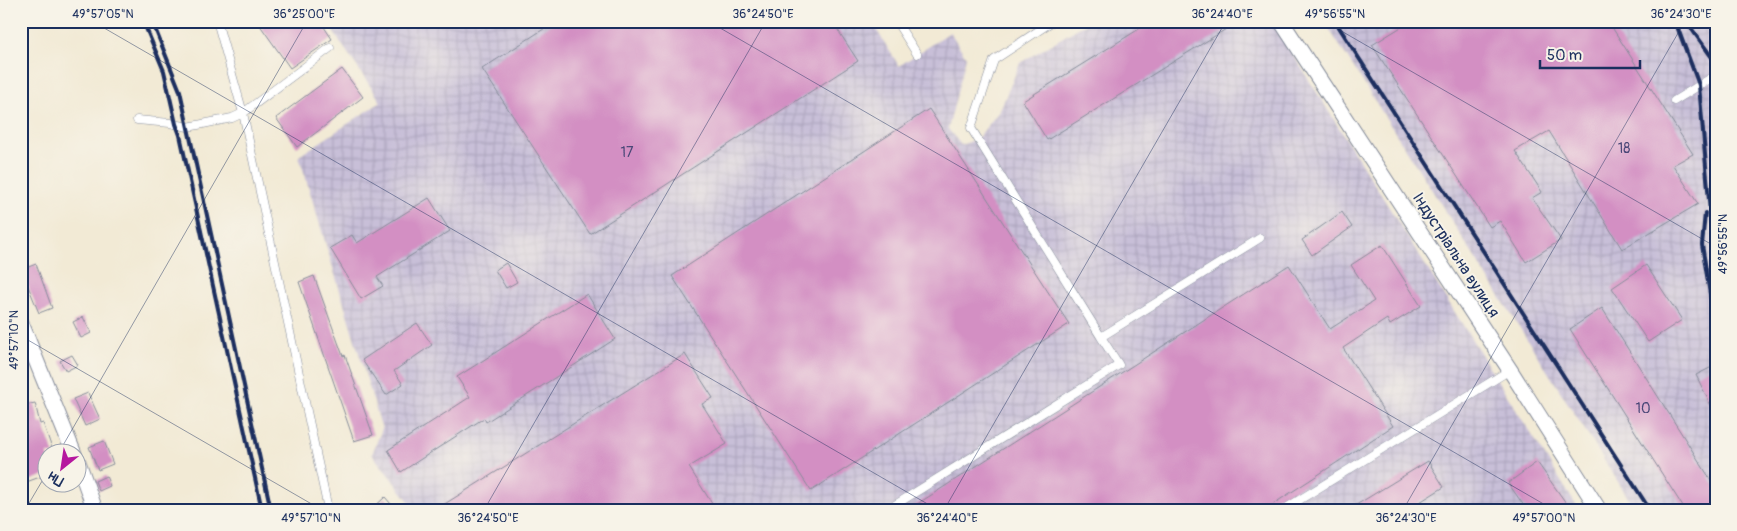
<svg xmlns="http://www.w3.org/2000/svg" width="1737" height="531" viewBox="0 0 1737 531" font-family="Pangolin,sans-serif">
	<defs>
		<pattern id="industrial-grid" width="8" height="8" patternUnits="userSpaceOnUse" patternTransform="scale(1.25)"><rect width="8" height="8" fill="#c8bfd8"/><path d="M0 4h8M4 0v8" fill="none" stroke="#aba4bc"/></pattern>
	</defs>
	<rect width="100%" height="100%" fill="#f7f3e8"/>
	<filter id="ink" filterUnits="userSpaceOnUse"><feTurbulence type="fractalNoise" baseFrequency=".02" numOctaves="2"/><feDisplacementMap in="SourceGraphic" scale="10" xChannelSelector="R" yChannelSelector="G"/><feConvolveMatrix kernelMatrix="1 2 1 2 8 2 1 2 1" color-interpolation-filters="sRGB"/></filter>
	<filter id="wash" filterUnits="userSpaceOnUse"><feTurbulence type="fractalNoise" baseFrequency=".0096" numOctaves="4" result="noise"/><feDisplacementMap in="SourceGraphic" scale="20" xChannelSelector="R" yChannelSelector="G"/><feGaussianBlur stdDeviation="1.12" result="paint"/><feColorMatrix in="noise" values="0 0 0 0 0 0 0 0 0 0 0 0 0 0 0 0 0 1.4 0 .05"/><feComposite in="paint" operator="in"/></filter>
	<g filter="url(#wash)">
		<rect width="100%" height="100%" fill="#f2ead5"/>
		<path fill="url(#industrial-grid)" d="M326,21H871L899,66L950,32L966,57L948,129L961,145L977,139L1000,110L1020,63L1090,21H1272L1579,510H406L412,505L372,454L382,429L299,156L381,102Z
			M1324,21H1716V510H1636Z"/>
		<g id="blocks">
			<path fill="#d38fc3" d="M257,21H320L332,39L290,68Z
				M556,21H832L858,61L590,234L482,69Z
				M1152,21H1239L1047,140L1023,101Z
				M1411,21H1608L1693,154L1673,165L1698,204L1622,249L1549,131L1515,151L1542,192L1532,198L1561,240L1526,262L1500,221L1490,227L1372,45Z
				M342,69L363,97L297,147L276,118Z
				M929,109L1069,324L811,491L672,276Z
				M429,198L450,231L377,277L383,286L361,299L330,248L352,235L357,243Z
				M1342,212L1352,227L1312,255L1302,240Z
				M1382,245L1421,306L1390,325L1387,319L1343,348L1393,426L1264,510H908L1289,265L1330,329L1374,301L1351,265Z
				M506,263L517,282L506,288L495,270Z
				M36,264L52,308L39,313L28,286L25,287L21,278V270Z
				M1646,265L1682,320L1648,342L1612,288Z
				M314,276L343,356L345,355L373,435L354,441L299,282Z
				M587,294L615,339L486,422L484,418L401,472L388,450L470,397L457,377Z
				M1602,308L1716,488V510H1685L1570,329Z
				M83,317L91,333L81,338L73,322Z
				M417,323L432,345L394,371L403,384L386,395L362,360Z
				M685,354L713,398L702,404L727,444L689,467L716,510H435Z
				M72,355L78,365L66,371L60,361Z
				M1716,365V416L1696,375Z
				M88,393L100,419L85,426L73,399Z
				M35,403L40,424L43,423L54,454H48V474L21,484V406Z
				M104,441L113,464L98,470L89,447Z
				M1428,461L1444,487L1407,510H1348Z
				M1537,462L1571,510H1527L1508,483Z
				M106,476L110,486L99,491L95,481Z
				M385,497L396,510H371Z"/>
		</g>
	</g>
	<g filter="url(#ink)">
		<use href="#blocks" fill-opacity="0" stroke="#868c9a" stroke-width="1"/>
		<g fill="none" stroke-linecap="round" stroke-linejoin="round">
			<g stroke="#868c9a" stroke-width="9">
				<path id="service" d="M217,21L243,113L330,48
					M896,21L917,54
					M1053,21L994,60L971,128L1101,337
					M1674,101L1716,75
					M137,120L170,123L188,127L232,118L243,113L328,509
					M887,510L1119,365L1101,337L1260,238
					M1283,510L1510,370"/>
			</g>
			<g stroke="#868c9a" stroke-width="17">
				<path id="minor" d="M1281,21L1510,370L1599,510
					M21,323L74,454
					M78,462L95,510"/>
			</g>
			<use href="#service" stroke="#fff" stroke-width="8"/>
			<use href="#minor" stroke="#fff" stroke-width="15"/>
			<path stroke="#1b2f5e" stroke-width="4" d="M143,21L164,71L176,124L180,135L262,510
				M152,21L180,91L271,510
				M1335,21L1650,510
				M1675,21L1699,85L1716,282
				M1686,21L1716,63
				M1705,213L1702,245L1716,331"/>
		</g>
	</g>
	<path fill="none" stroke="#1b2f5e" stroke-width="1" stroke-opacity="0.45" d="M92,21L938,510M708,21L1554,510M1324,21L1716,247M21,336L322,510M58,454L307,21M25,510L48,471M484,510L766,21M944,510L1226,21M1403,510L1685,21"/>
	<g text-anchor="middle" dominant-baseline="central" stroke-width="4" stroke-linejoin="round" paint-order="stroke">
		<g font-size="14" fill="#494777">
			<text x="1624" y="148">18</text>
			<text x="627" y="152">17</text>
			<text x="1643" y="408">10</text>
		</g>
		<g font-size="16" fill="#1b2f5e" stroke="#f7f3e8">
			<text transform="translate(1456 255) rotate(57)">Індустріальна вулиця</text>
		</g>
	</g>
	<rect width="1737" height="531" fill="none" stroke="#f7f3e8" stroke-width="55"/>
	<g transform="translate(62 468) rotate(210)"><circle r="24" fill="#f7f3e8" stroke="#9fa5b1"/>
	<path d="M0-4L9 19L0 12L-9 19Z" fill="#b5179e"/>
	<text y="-8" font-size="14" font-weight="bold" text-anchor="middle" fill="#1b2f5e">Пн</text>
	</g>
	<path d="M1540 60v8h100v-8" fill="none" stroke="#1b2f5e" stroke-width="2.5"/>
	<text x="1547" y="60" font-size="15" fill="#1b2f5e" stroke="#f7f3e8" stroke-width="4" paint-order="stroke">50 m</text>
	<rect x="28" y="28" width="1682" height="476" fill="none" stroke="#1b2f5e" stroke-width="2"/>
	<g font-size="12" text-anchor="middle" fill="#1b2f5e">
		<text x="103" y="18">49°57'05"N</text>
		<text x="304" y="18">36°25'00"E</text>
		<text x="763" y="18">36°24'50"E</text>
		<text x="1222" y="18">36°24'40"E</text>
		<text x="1335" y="18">49°56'55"N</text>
		<text x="1681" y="18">36°24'30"E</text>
		<text transform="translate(1723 244) rotate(-90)" y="4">49°56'55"N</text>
		<text transform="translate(14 340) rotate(-90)" y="4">49°57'10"N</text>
		<text x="311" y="522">49°57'10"N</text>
		<text x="488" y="522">36°24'50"E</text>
		<text x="947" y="522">36°24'40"E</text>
		<text x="1406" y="522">36°24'30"E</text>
		<text x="1544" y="522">49°57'00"N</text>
	</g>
</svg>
